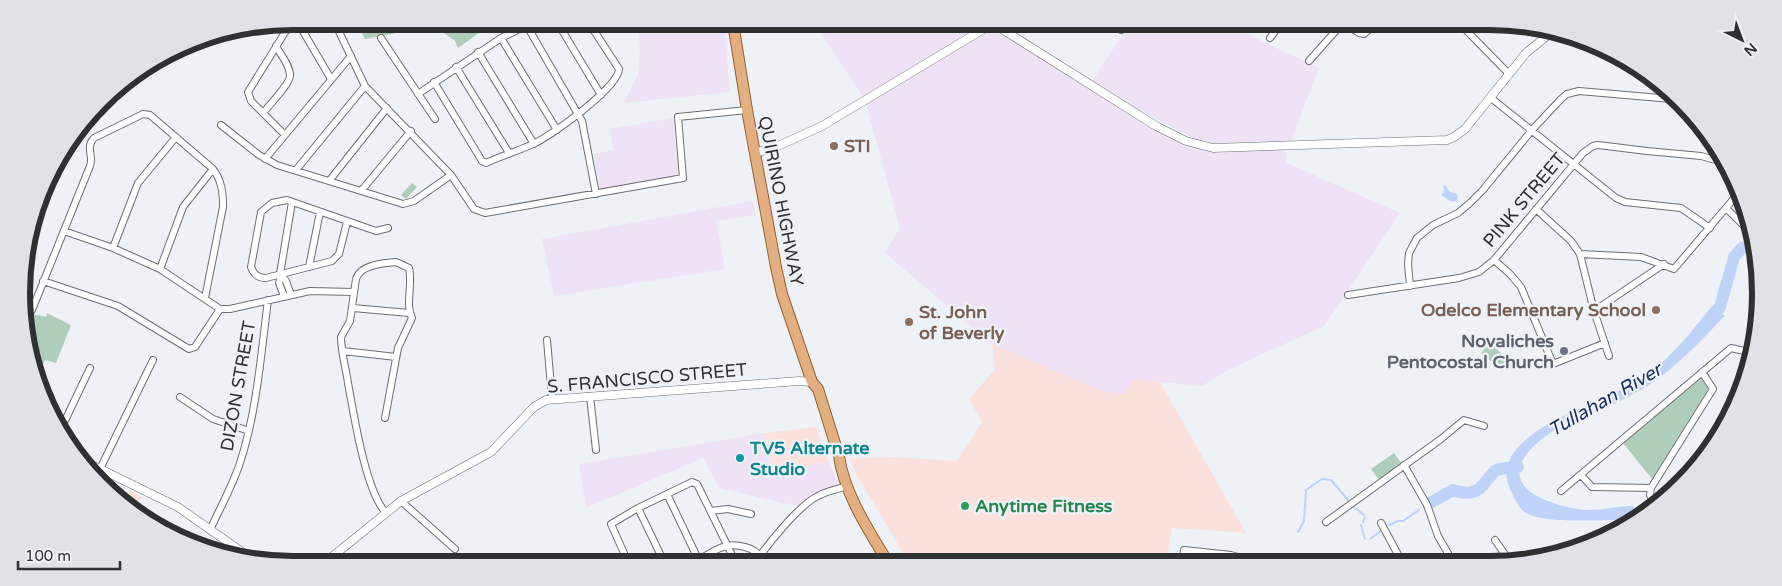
<svg xmlns="http://www.w3.org/2000/svg" width="1782" height="586" viewBox="0 0 1782 586" font-family="'Varela Round',sans-serif">
	<rect width="100%" height="100%" fill="#eef2f6"/>
	<path fill="#fbe1dc" d="M992,344L1102,391L1132,379L1160,382L1246,533L1172,528L1166,562L908,561L855,472L850,459L891,457L957,461L982,422L969,399L995,369Z
		M816,427L829,462L774,473L764,433Z
		M130,490L142,497L135,512L124,501Z"/>
	<path fill="#efe2f6" d="M637,23H724L730,92L624,103L638,74L640,48Z
		M814,23L985,24L863,96Z
		M1129,25H1242L1239,30L1319,68L1291,141L1249,144L1214,143L1198,140L1130,105L1092,81Z
		M991,26L1156,130L1211,151L1285,150L1287,163L1400,213L1324,326L1230,369L1202,386L1132,379L1125,394L1102,391L992,344L885,253L900,228L866,104Z
		M673,118L678,176L600,190L594,154L613,150L610,129Z
		M753,201L755,215L716,221L725,269L554,296L542,239Z
		M764,433L774,473L829,462L839,486L815,493L799,506L784,503L719,488L703,458L586,508L579,464Z"/>
	<path fill="#aecebb" d="M356,22H422L413,24L396,33L365,39Z
		M429,22H475L480,32L458,48L455,41Z
		M412,183L417,187L406,199L401,195Z
		M27,313L46,317L47,313L71,325L56,363L45,360L38,378L30,363Z
		M1490,343L1511,362L1502,371L1481,353Z
		M1700,378L1709,388L1652,479L1623,443Z
		M1394,453L1402,464L1379,480L1371,469Z"/>
	<path fill="#bfd3f9" d="M1445,185L1450,192L1457,194L1458,199L1456,201H1450L1441,195L1444,191L1443,186Z
		M1712,306L1725,316C1701,340 1677,367 1649,385C1641,389 1634,394 1626,398C1603,411 1575,416 1553,431C1518,454 1500,484 1551,502C1562,506 1576,510 1588,510C1603,510 1618,506 1633,506L1639,517L1629,523L1625,520C1603,519 1534,526 1521,509C1517,504 1513,495 1510,489C1484,431 1611,401 1644,378C1668,361 1694,329 1712,306Z"/>
	<g fill="none" stroke-linecap="round" stroke-linejoin="round">
		<path stroke="#bfd3f9" stroke-width="2" d="M1363,522L1365,517
			M1361,525L1365,539
			M1389,525L1398,521H1403L1419,510
			M1298,532L1304,521L1306,490L1322,479L1331,480L1355,508L1364,515
			M1370,539L1381,531"/>
		<path stroke="#bfd3f9" stroke-width="12" d="M1707,322L1720,307L1734,257L1742,248L1756,244
			M1430,503L1453,490C1468,495 1478,494 1487,480C1490,477 1492,474 1495,471C1501,467 1511,468 1518,467"/>
		<g stroke="#6c6f73" stroke-width="8">
			<path id="minor" d="M297,21L331,79
				M334,21L365,86L451,175L474,209L485,213L683,178L678,117L747,110
				M557,22L601,95
				M1112,25L1121,30
				M527,26L582,121L596,194
				M1348,26L1359,33L1364,34L1373,26
				M1462,26L1509,74
				M381,38L435,119
				M501,38L557,130
				M1270,38L1280,25
				M478,52L534,144
				M1309,61L1340,26
				M456,67L509,153
				M434,82L482,161L486,163C501,156 518,151 533,144C550,137 619,87 619,69L589,23
				M418,94L501,38L534,22
				M1491,98L1616,198L1625,202L1681,208L1710,228
				M263,113C269,105 291,83 290,75C290,65 280,54 276,46
				M221,125L259,155L277,165L403,204L414,201L451,175
				M285,135L251,101L248,92L292,21
				M265,159L351,56
				M296,170L365,86
				M329,181L387,108
				M361,191L411,131
				M1726,208L1745,227L1756,261
				M1536,209L1571,241L1580,254L1594,311L1609,356
				M347,222L339,254L332,261L266,278C258,278 254,275 251,267L261,212L272,203L287,200L376,231L388,228
				M64,231L113,248L160,269L220,309H230L310,291L354,292
				M113,248L138,183L176,137
				M1580,254L1641,257L1674,269L1737,195
				M1494,260L1510,274L1521,287L1553,364L1605,343
				M309,267L320,212
				M160,269L183,207L213,169
				M281,277L279,283L284,296
				M43,281L118,306L189,349L195,347L220,309
				M1410,286L1408,264L1409,253L1417,238L1433,225L1458,213L1470,203L1482,191L1532,130L1561,99L1567,94L1579,91L1672,99
				M291,295L286,281L280,274L292,202
				M1348,295L1459,278L1479,272L1494,260L1583,153L1593,146L1598,145L1647,151L1701,156L1723,162
				M353,308L409,313
				M32,310L90,166C94,156 85,147 94,138L143,114L150,115L213,169C222,181 223,193 223,207L205,298
				M1594,311L1664,264
				M547,340L552,398
				M343,351L396,357
				M590,396L596,450
				M180,397L213,419L249,431
				M61,429L90,368
				M1404,465L1427,505L1438,536L1453,562
				M100,469L153,360
				M1581,475L1592,487L1651,488
				M1561,491L1731,348L1753,353
				M667,494L699,561
				M401,501L455,549
				M1656,506L1650,495L1651,488L1713,389L1702,372
				M638,508L663,560
				M711,511L728,509L751,514
				M385,512C365,488 354,415 348,383C346,368 341,353 341,337L350,321L356,279C360,265 383,263 396,262L409,268C413,284 405,304 412,318L398,348L385,418
				M1326,522L1441,439L1464,420L1484,426
				M1381,523L1402,562
				M210,530C220,508 232,487 240,463C257,411 261,354 268,300
				M1495,540L1510,562
				M627,560L611,524L638,508L692,482L697,484L735,561
				M697,561C714,551 725,541 745,547C753,549 759,553 763,561
				M756,561C769,543 799,505 818,496C827,491 838,489 848,486
				M1183,562L1184,550L1231,555L1256,562"/>
		</g>
		<g stroke="#6c6f73" stroke-width="9">
			<path id="tertiary" d="M994,24L1156,126L1186,141L1213,148L1447,140L1454,137L1465,129L1526,53L1553,31
				M755,153L778,146L822,126L992,24
				M84,461L178,507L252,559
				M328,560L401,501L491,452L534,407L546,400L799,381L812,382"/>
		</g>
		<g stroke="#975f2f" stroke-width="12">
			<path id="primary" d="M733,23L747,110L776,267L782,294L812,382L818,389L839,456C844,493 868,529 887,561"/>
		</g>
		<use href="#minor" stroke="#fff" stroke-width="6"/>
		<use href="#tertiary" stroke="#fff" stroke-width="8"/>
		<use href="#primary" stroke="#e3af82" stroke-width="10"/>
	</g>
	<g fill="#8d6e63" stroke="#eef2f6" stroke-width="2">
		<circle cx="834" cy="146" r="5"/>
		<circle cx="1656" cy="310" r="5"/>
		<circle cx="909" cy="322" r="5"/>
	</g>
	<circle fill="#6b7280" stroke="#eef2f6" stroke-width="2" cx="1564" cy="351" r="5"/>
	<circle fill="#0f9aa8" stroke="#eef2f6" stroke-width="2" cx="740" cy="458" r="5"/>
	<circle fill="#2e9e5b" stroke="#eef2f6" stroke-width="2" cx="965" cy="506" r="5"/>
	<g text-anchor="middle" dominant-baseline="central" stroke-width="4.5" stroke-linejoin="round" paint-order="stroke">
		<g font-size="18" font-weight="bold" fill="#785e54" stroke="#eef2f6" text-anchor="start">
			<text x="844" y="146">STI</text>
			<text x="1646" y="310" text-anchor="end">Odelco Elementary School</text>
			<text x="919" y="312">St. John<tspan x="919" dy="21">of Beverly</tspan></text>
		</g>
		<g font-size="18" fill="#2e3032" stroke="#eef2f6">
			<text transform="translate(1524 200) rotate(-50)">PINK STREET</text>
			<text transform="translate(781 201) rotate(79)">QUIRINO HIGHWAY</text>
			<text transform="translate(647 378) rotate(-5)">S. FRANCISCO STREET</text>
			<text transform="translate(238 386) rotate(-80)">DIZON STREET</text>
		</g>
		<g font-size="18" font-weight="bold" fill="#5b616d" stroke="#eef2f6" text-anchor="end">
			<text x="1554" y="341">Novaliches<tspan x="1554" dy="21">Pentocostal Church</tspan></text>
		</g>
		<g font-size="18" font-weight="bold" fill="#0d838f" stroke="#eef2f6" text-anchor="start">
			<text x="750" y="448">TV5 Alternate<tspan x="750" dy="21">Studio</tspan></text>
		</g>
		<g font-size="18" font-weight="bold" fill="#27864d" stroke="#eef2f6" text-anchor="start">
			<text x="975" y="506">Anytime Fitness</text>
		</g>
		<g font-size="19" font-style="italic" fill="#1c3362" stroke="#eef2f6">
			<text transform="translate(1605 400) rotate(-30)">Tullahan River</text>
		</g>
	</g>
	<path d="M0 0H1782V586H0ZM293 30H1489A263 263 0 0 1 1752 293V293A263 263 0 0 1 1489 556H293A263 263 0 0 1 30 293V293A263 263 0 0 1 293 30Z" fill="#dfe2e6" fill-rule="evenodd"/>
	<path fill="none" stroke="#2e3032" stroke-width="6" d="M293 30H1489A263 263 0 0 1 1752 293V293A263 263 0 0 1 1489 556H293A263 263 0 0 1 30 293V293A263 263 0 0 1 293 30Z"/>
	<g transform="translate(1742 40) rotate(138)" stroke="#eef2f6" stroke-width="4" paint-order="stroke">
	<path d="M0-4L9 19L0 12L-9 19Z" fill="#2e3032"/>
	<text y="-8" font-size="14" font-weight="bold" text-anchor="middle" fill="#2e3032">N</text>
	</g>
	<path d="M18 561v8h102v-8" fill="none" stroke="#2e3032" stroke-width="2.5"/>
	<text x="25" y="561" font-size="15" fill="#2e3032" stroke="#eef2f6" stroke-width="4" paint-order="stroke">100 m</text>
</svg>
